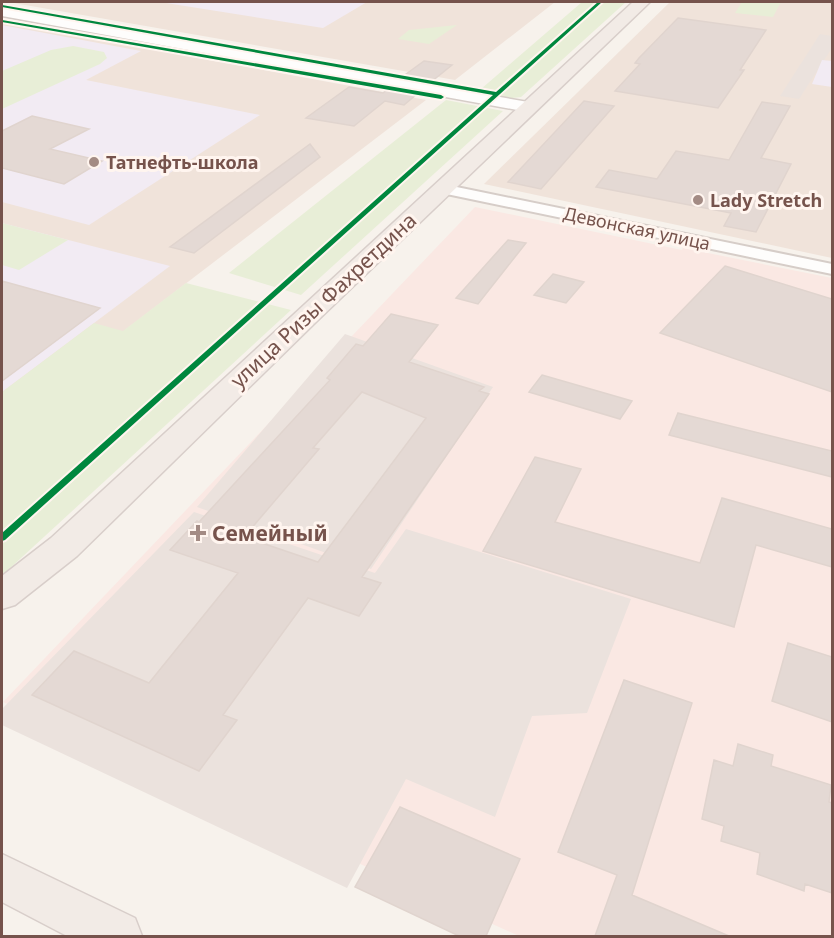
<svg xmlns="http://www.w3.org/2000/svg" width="834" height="938" viewBox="0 0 834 938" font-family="'Noto Sans',sans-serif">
	<rect width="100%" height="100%" fill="#f7f2ec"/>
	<path fill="#f0e3da" d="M8,2H555L455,80Z
		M670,2H832V258L484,184Z
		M2,22L426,100L2,424Z"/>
	<path fill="#fae8e3" d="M475,207L682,250L683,248L832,278V936H519L3,702Z"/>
	<path fill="#ebe2dd" d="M820,34L832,36V48L799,99L780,96Z
		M345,334L493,387L371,569L197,507Z
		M194,512L375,573L406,529L631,599L587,713L532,716L495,817L406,779L347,888L2,725V709Z"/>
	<path fill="#f2ebf3" d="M170,2H367L323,28L166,3Z
		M2,25L141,51L86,80L260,115L89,225L2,202Z
		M822,60L832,61V87L812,84Z
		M2,223L170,266L2,392Z"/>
	<path fill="#e8eed7" d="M582,2H626L521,97L504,99L455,89H481Z
		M742,2H781L773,17L735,13Z
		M457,25L429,44L398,39L409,30Z
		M73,46L104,52L107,58L100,64L2,109V71L51,50Z
		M446,100L503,111L301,295L229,273Z
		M2,223L68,240L19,270L2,265Z
		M186,283L291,310L8,570L2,574V392L94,323L123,331Z"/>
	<path fill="#e4d9d4" stroke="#e0d4ce" stroke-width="1.5" fill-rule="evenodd" d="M678,18L766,30L740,70H744L718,108L615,91L640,64L635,63L639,58Z
		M424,61L452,65L431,82L402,77Z
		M349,87L383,93L388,89L417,94L404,105L385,101L354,126L306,118Z
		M584,101L614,106L541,189L508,182Z
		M762,102L790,106L761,158L791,164L756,232L724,226L731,213L596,187L609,170L657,179L676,151L729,160Z
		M32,116L89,129L50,149L102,161L64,184L2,168V131Z
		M310,144L320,157L194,253L170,247Z
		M508,240L526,243L478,304L456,298Z
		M725,266L832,299V392L660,333Z
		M553,274L584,282L566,303L534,295Z
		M2,281L100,308L2,381Z
		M391,314L438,325L409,362L484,387L479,391L489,394L362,577L381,583L359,616L308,598L223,715L237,720L199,771L32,695L74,651L149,683L238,573L170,550L197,521L199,522L330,380L327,378L356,344L363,346ZM362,392L426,418L318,562L244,537L319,449L313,448Z
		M542,375L632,401L620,419L529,392Z
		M678,413L832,451V477L669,435Z
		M535,457L581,469L555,522L700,563L722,498L832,529V567L756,545L734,627L483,551Z
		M788,643L832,657V722L772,701Z
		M624,680L692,703L632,895L729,936H595L617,875L558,852Z
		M738,744L773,755L771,766L831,785L829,802L832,803V893L805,884L804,891L757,874L760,853L721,841L724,826L702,819L714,760L733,766Z
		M400,807L520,859L486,936H459L355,887Z"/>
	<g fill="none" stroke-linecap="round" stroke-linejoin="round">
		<g stroke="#d6cdc8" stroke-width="4">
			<path id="minor" d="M442,184L832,264V274L437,192L434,189Z"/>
		</g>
		<g stroke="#d6cdc8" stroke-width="3">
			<path id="tertiary" d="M2,8L528,102L536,107L528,112L2,16Z"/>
		</g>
		<g stroke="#d8ceca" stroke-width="3">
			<path id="primary" d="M633,2H650L316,322L77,556L15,605L2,609V576L51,538Z
				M2,854L135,918L142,936H67L2,902Z"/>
		</g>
		<use href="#minor" fill="#fefdfc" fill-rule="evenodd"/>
		<use href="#tertiary" fill="#fefdfc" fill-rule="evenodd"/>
		<use href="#primary" fill="#f2ebe6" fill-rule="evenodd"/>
		<g stroke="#fff5ef" stroke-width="4">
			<path id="cycleway" d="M598,2H602L5,540L2,541V533L493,95L2,7V5L496,92Z
				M2,20L441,95L444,97L441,99L2,22Z"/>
		</g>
		<use href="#cycleway" fill="#00873e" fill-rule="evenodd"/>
	</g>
	<g fill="#a38b84" stroke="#fff5ef" stroke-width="2">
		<circle cx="94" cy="162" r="6"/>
		<circle cx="698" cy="200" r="6"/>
		<path d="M195 524h6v6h6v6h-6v6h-6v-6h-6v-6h6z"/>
	</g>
	<g text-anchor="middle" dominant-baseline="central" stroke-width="6" stroke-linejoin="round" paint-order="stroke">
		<g font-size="18" font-weight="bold" fill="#76534c" stroke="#fff5ef" text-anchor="start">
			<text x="106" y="162">Татнефть-школа</text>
			<text x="710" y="200">Lady Stretch</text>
		</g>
		<g font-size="18" fill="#76534c" stroke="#fff5ef">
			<text transform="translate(637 228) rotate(12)">Девонская улица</text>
		</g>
		<g font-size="21" fill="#76534c" stroke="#fff5ef">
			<text transform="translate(323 300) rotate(-43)">улица Ризы Фахретдина</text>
		</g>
		<g font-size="21" font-weight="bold" fill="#76534c" stroke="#fff5ef" text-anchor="start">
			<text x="212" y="533">Семейный</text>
		</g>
	</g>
	<rect width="834" height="938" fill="none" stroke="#76534c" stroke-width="6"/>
</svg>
